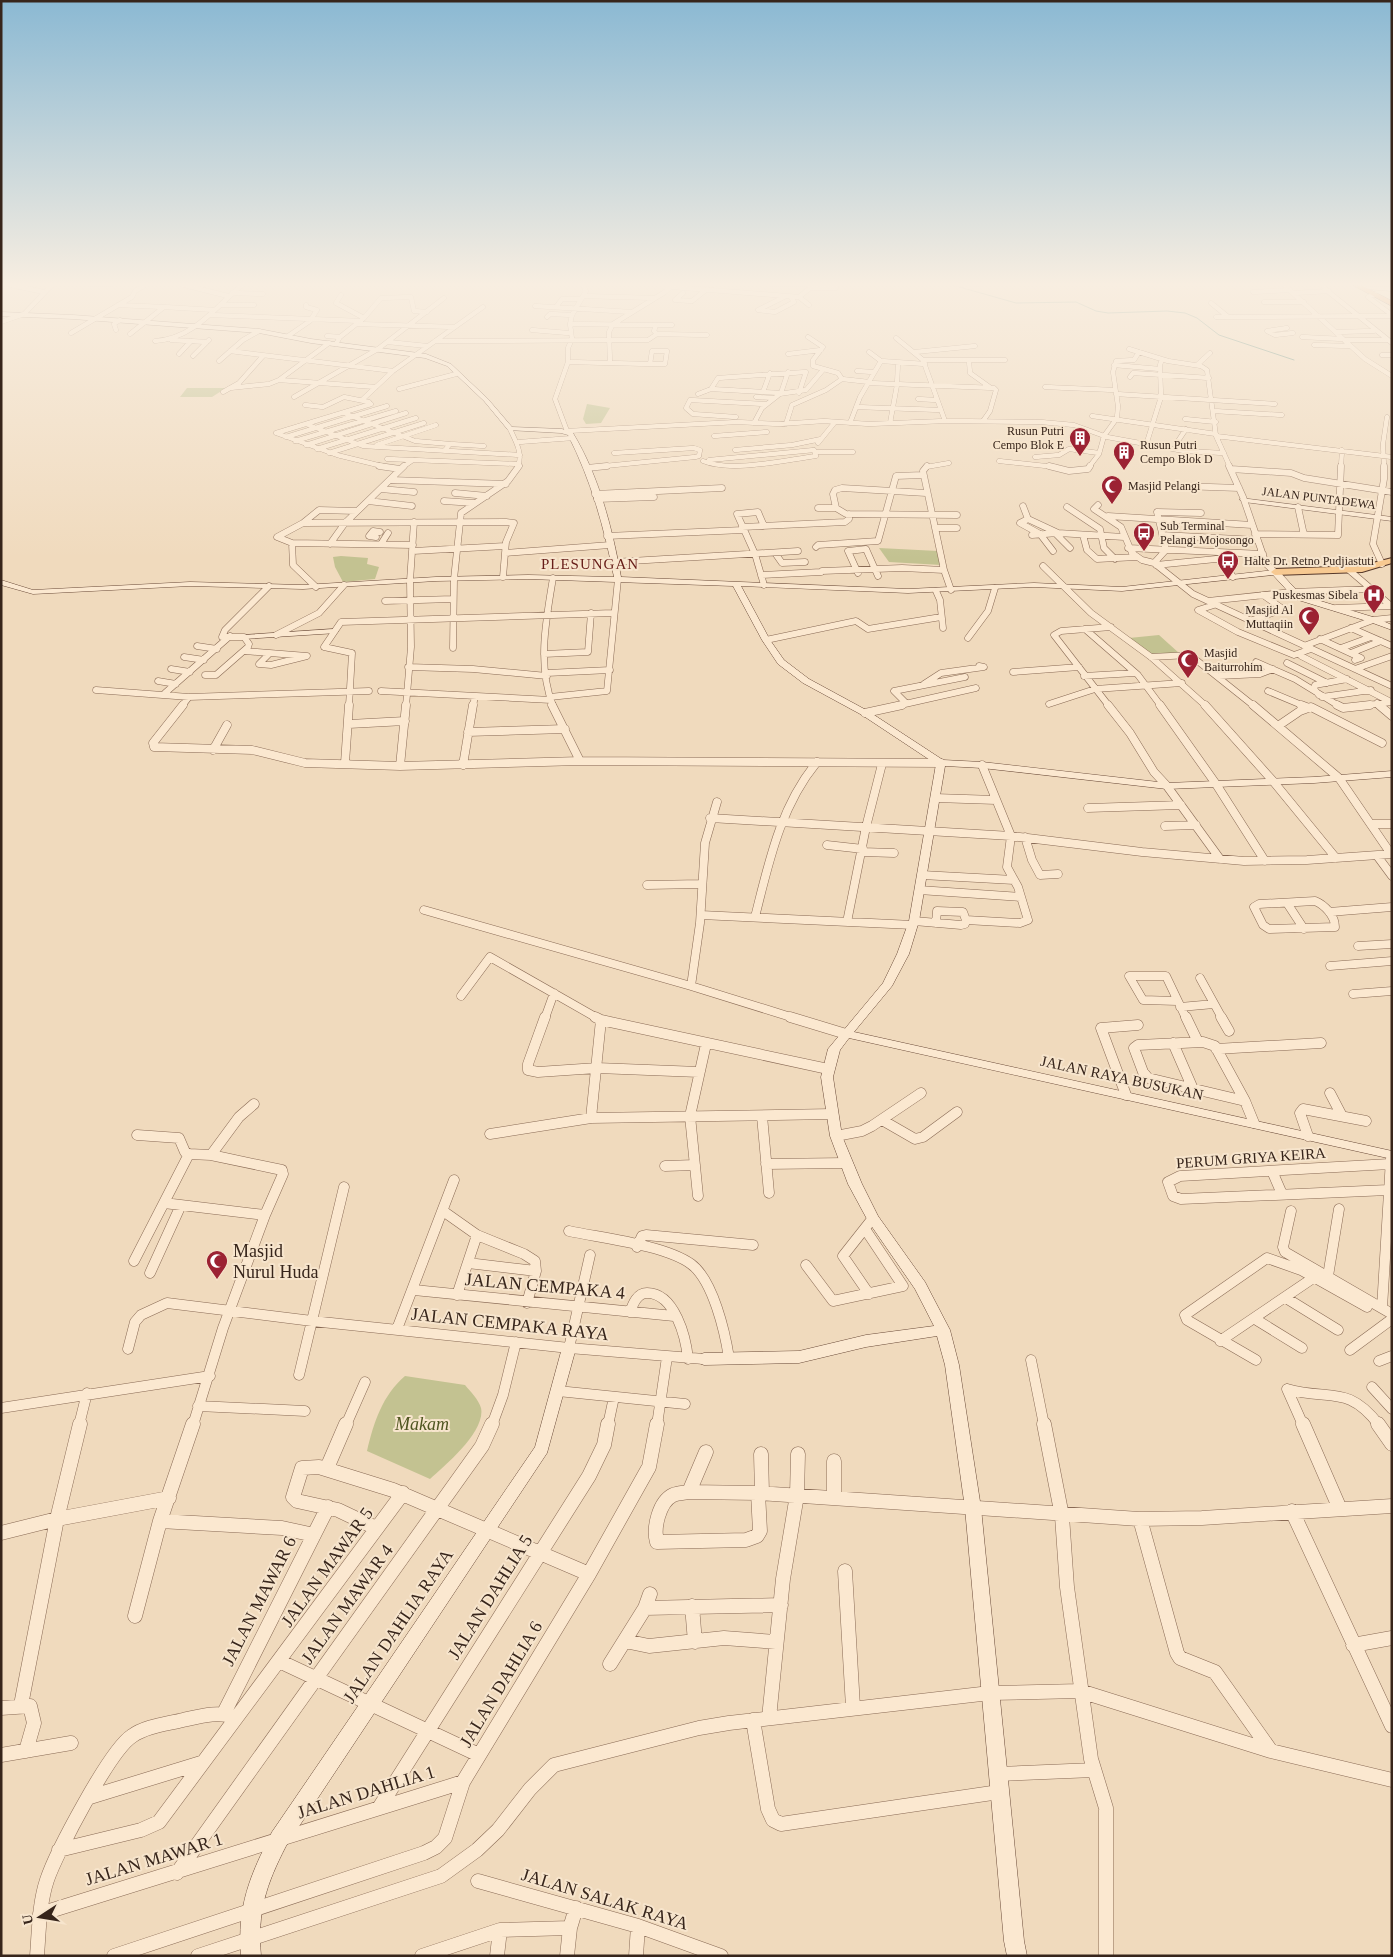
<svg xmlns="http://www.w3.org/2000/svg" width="1393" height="1957" viewBox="0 0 1393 1957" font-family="'Times New Roman',serif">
	<rect width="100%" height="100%" fill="#f0dabd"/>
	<path fill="#c3c291" d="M187,388H226L212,397H180Z
		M587,404L610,408L601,423L586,424L583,419Z
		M879,548L938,551L941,565L889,562Z
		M341,556L368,558L367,564L379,567L375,579L343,582L335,567L333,557Z
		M1159,635L1179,653L1152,656L1129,638Z
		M405,1376L465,1385C470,1391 479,1400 481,1408C486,1431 446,1465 430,1479L367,1451C374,1422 382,1396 405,1376Z"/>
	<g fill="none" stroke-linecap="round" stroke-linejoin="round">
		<path stroke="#688f80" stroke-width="1" d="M949,284L1016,303L1076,302L1096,311L1108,313L1167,311L1185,313L1197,318L1219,335L1294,360"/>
		<g stroke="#896a55" stroke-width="5">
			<path id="street-far4" d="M6,284L44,292
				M88,284H111
				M180,284L228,296
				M582,284L586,291L572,315L570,324L572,339L568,348V362L555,399L567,431L737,422L779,424L824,421L869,424L945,421L1041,422L1074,425L1107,437L1184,451L1224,453
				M772,284H809
				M809,284L810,288L799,297L809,305
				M974,284H979
				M1287,284L1284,285L1365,359L1392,376
				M1323,284L1325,289L1392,343
				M672,287L799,297
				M810,288H836
				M1253,292L1290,290
				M232,293L263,294
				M683,293L675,300L692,301L707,289
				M1294,293L1329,291
				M1375,294L1368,297L1392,315
				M341,295L336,303L364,318
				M583,296L655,298
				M784,297L758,310L775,312L794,302L791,297
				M1264,302H1304
				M1211,303L1227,316
				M118,305L164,307
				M220,305H254
				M535,306L631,312
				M556,307L562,299H580
				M211,315L361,321
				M547,317L550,314L572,315
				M1216,317L1392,316
				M1,322L24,314L53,284
				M358,324L455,327
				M570,324L656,325L654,331L657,334
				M656,325H672
				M1287,328L1267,331L1275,335L1293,333
				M116,330L114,324L120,320
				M532,330L568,333
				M1336,332L1374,331
				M71,333L132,297L135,291L147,284
				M130,334L164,307L215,310
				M288,336L310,321L317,310L306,307V305
				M327,336L340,337
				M1302,337L1343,339
				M896,338L923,360L945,421
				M171,340L207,342
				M1344,340H1387
				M155,341C193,339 216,307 243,284
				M435,341L648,340L657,334L707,335
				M388,342L427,346
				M336,344L340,337L364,318L381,298L411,297L414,311L427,312
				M1314,345L1349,346
				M1129,349L1168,361L1201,366L1207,370L1216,436L1230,467
				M230,351L393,371
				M652,351H667L665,364H650Z
				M869,352L881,361
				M915,352L975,346
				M179,354L191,341
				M788,354L821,350
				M1382,355H1392
				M193,356L209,340
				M923,360H1005
				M219,361L243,340L259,331
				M969,361L970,373L991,388
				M568,362L650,364
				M610,363L609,332L613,324L665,292L674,284
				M1114,365L1160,369
				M1197,365L1210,353
				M857,371L873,372
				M1130,377L1133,373L1209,378
				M842,379L869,382
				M279,380L329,343
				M869,383L994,388L996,390L990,411L983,421
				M1045,387L1114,390
				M230,388L269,384L279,380L376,387
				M399,389L456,374
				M711,389L718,378L806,372L799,393
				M223,392L239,383L263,356
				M763,392L770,373
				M698,394L711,389L781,393
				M779,394L806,390L823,370
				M1116,394L1275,404
				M294,397L378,349L444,298
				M756,397L774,398
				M363,399L393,371L483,307
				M918,399L936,400
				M305,405L323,407L344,397L369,402
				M856,407L940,410
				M1214,411L1282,415
				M344,413L415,441L450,444L445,450
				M1092,416L1216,434
				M736,417L693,414L686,408L690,400L766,404
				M1185,419L1216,422
				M754,423L762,408L781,393L788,372
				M850,423L860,397L881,361L925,364
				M890,423L897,385L898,363
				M306,424L363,446L520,455
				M786,424L792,405L826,390L842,379L838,373L813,366V360L823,347L808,337
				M510,429C516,442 523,453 518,467
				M276,433L337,455L386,467
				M276,433L371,404
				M714,436L767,432
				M1216,436L1392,457
				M286,437L387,406
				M295,441L396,411
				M1178,441L1186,429
				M519,442L573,438
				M1147,442L1161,397L1160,365L1162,359
				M818,443L835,422
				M450,444L484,446
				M306,445L406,413
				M377,445L436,425
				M317,449L416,418
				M735,450L792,445L821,439
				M816,452H853
				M329,453L424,423
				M1035,457L1059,455L1069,449L1099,453
				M387,459L413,460
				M709,460L814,450
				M703,461C732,473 785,460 816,456L814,450
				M999,461L1055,467
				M403,467L413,460L519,464
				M595,467L695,457L699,456L700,450L694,448L614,453
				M926,467L949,463
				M1089,467L1099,454L1104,436L1117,418L1118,406L1113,372L1116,361L1134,360L1139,352
				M1341,467L1342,450
				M1384,467L1383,444L1387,417"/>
		</g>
		<g stroke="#896a55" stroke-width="7">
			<path id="street-far3" d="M379,466L400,469
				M927,466L923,471L944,570L951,590
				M1049,466L1069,471L1088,469L1090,466
				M1229,466L1243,497L1266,564L1275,572
				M587,468L607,466
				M1231,469L1291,473L1304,478L1392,492
				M391,480L506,484
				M1181,486L1239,488
				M381,489L414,492
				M455,493L487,496
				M926,493L842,488L835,490L833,494L836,508L846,514L957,515
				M595,494L722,488
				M597,499L654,497
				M368,501L412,506
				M444,501L474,503
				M1098,505L1094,509L1121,527L1132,553L1142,560L1154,563L1193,594L1392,686
				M1023,506L1028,519
				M1067,507L1100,529L1104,548L1115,559
				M1298,507L1304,535
				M818,508H836
				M1108,516L1252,525
				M303,523L319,510L356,511
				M764,526L758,512L737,514L755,554L764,585
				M742,527L845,522L849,519V514
				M935,528H957
				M1055,533L1070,548
				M1255,534L1338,535L1341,466
				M1032,535L1058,533L1124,537
				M1083,535L1087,550L1097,559L1137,557
				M1162,535L1257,540
				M607,536L743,530
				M376,537L369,536L373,531L380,532
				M292,543L293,565L316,587
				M330,544L345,523L404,466
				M381,544L388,533
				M413,545L292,543L277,537L303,523L506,522L514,523L506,542L505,553L610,545
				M816,547L818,545L878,541L896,476L923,475
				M1128,548L1263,554
				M413,551L505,546
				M1053,551L1040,534L1020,523L1028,519L1058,533
				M775,553L782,563L805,562
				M1222,559L1233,577
				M614,562L798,551
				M1154,563L1166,550L1157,512L1201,513
				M1382,564L1373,544L1384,479V466
				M1156,565L1226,558L1229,557V553
				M1043,566L1091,613L1151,657L1206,706
				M1349,570L1390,605
				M822,571L902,568L944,570
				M858,573L848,551L866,549L878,576
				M761,575L821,572
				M503,577L505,553
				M936,591L940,600L943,628
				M385,601L453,599
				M1208,601L1292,592L1372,589
				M1214,605L1198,610L1238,632L1294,655L1311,649
				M1336,608L1392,606
				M1250,621L1283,609L1263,595
				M1351,628L1392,646
				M1085,629L1138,675L1161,706
				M276,635L319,613L344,585
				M968,638L988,611L995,588
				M1320,639L1361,658L1355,660
				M766,640L856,621L868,629L941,617
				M197,646L217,649
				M1304,646L1373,620L1392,618
				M453,648L454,579L461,513L508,481L519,466
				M1341,648L1371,637
				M245,651L307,656L271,665L259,664L269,654
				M1351,653L1381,641
				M544,654L588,652L591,613
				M1301,656L1391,702
				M184,657L204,660
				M1151,657L1190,655L1254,706
				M1256,662L1295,679L1339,706
				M1287,663L1327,683
				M408,667L473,669L547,676
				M171,669L190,672
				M1355,669L1392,656
				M1013,672L1079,667
				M547,673L610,670
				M205,675H216L248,647L249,644L244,637H222L225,630L269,586
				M1084,676L1135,673
				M1219,676L1260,674L1273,669
				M158,681L176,684
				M924,684L941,673L984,667L979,666
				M96,690L189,697L369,691
				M381,691L551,700
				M1268,691L1304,706
				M165,693L230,636
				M1319,695L1314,689L1315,685L1347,679
				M550,697L607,691L618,579
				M1322,697L1371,690
				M906,703L894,691L965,677
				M1377,703L1380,706
				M1049,704L1095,689L1182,683
				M182,706L189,697
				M349,706L352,653L324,647L341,622L613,613
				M406,706L411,647L410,581L414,522
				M473,706L475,696
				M553,706C537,665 546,620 553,578
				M896,706L976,688
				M1109,706L1054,635L1061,631L1111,627
				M1359,706L1392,702"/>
		</g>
		<g stroke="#896a55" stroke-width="9">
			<path id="street-far2" d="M183,705L153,743L154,747L252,750L305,763L400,766L580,761L941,763
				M552,705L580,761
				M1108,705L1130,733L1154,772L1167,786L1220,859
				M1160,705L1216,784L1265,861
				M1205,705L1273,781L1336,858
				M1253,705L1339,778L1391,854
				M1301,705L1309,708
				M1337,705L1343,708L1370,705
				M1379,705L1392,716
				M865,713L902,705
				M349,724L405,721
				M1278,726L1300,711L1311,707L1382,743
				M468,732L565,729
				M213,750L227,725
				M345,763L349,705
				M463,765L473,705
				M400,766L406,705
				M935,798L996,800
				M717,802L705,843L700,923L691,986L794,1018
				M1088,808L1181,805
				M710,818L1011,836L1142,852L1244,861L1307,860L1392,854
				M1372,824H1392
				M1165,826L1196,825
				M1025,837L1032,860L1040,875L1058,874
				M827,845L863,849
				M862,852L894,853
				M1378,857L1392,876
				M922,875L1014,880
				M647,885L701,884
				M919,890L1021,897
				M1315,901C1325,905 1335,916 1335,927L1269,929L1263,925L1254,907L1259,904Z
				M1287,903L1304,929
				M424,910L691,986
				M1329,912L1392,907
				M701,915L913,925
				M755,917C769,862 780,807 817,762
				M914,921L961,925L965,924L966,920L1020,923L1028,920L1018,887L1007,867L1011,836L982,765
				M847,922L866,827L882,764
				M936,923L937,911L963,912L966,920
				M1358,946L1392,944
				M1330,966L1392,961
				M1200,978L1222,1018
				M1353,994L1392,991
				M461,996L490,957L597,1018
				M1177,1001L1143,1000L1129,976H1166L1186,1018
				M1180,1007L1214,1004
				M545,1018L554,993"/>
		</g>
		<g stroke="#896a55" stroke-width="11">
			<path id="street-far1" d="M545,1017L528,1064V1070L538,1072L597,1068L699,1072
				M595,1017L601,1020L828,1069
				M790,1017L846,1034
				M1186,1017L1198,1042
				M1221,1017L1229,1031
				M1203,1042L1215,1046L1245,1101L1148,1078L1143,1072L1134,1048L1138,1045Z
				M1173,1043L1193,1089
				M1216,1049L1321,1043
				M1330,1093L1342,1116
				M1126,1095L1101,1028L1138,1025
				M1245,1101L1254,1123
				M762,1116L769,1193
				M591,1118L601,1020
				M882,1120L915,1139L923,1137L957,1112
				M490,1134L591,1118L832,1114
				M137,1135L179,1138L185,1152L189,1154
				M836,1136L862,1131L872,1126L921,1093
				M1308,1136L1300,1113L1303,1109L1366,1121
				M211,1155L239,1117L254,1104
				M766,1164L846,1163
				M665,1166L695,1165
				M1272,1171L1282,1194
				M1388,1190L1181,1199L1173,1196L1168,1182L1180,1176L1390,1164
				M698,1196L690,1116L706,1044
				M164,1203L265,1215
				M443,1211L477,1235L524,1254L535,1261L536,1271L527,1303
				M1291,1211L1283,1247L1285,1252L1392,1314
				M569,1231C601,1238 665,1245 691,1264C713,1280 725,1332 729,1358
				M637,1247L642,1236L646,1235L753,1245
				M134,1261L189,1154L211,1155L282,1170L283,1174L265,1215L223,1328L193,1425
				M468,1263L536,1271
				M806,1265L833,1301L903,1286L865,1229
				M150,1273L181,1205
				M1328,1276L1339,1209
				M414,1290L674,1316
				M869,1294L843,1256L873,1218
				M457,1295L477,1235
				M1286,1298L1338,1330
				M1382,1308L1391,1159
				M630,1312C633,1304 637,1293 647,1293C675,1293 686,1338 688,1359
				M1255,1319L1302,1348
				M397,1329L454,1180
				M1220,1341L1319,1274
				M569,1348L590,1255
				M128,1349L135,1322L141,1315L167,1303L312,1321L569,1348L704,1359
				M1350,1350L1392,1319
				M1031,1360L1044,1425
				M1256,1360L1187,1320L1185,1315L1267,1258L1301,1270L1367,1307
				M1379,1361L1392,1356
				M299,1375L344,1187
				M1372,1387L1392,1409
				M1287,1389L1303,1425
				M1287,1389C1329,1401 1348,1384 1379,1425
				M558,1391L685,1404
				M198,1406L305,1411
				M1,1408L210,1376
				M79,1425L87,1393
				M346,1425L365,1382
				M492,1425L503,1395L516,1342
				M608,1425L614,1397
				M657,1425L667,1357"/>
		</g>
		<g stroke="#896a55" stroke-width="15">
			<path id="street" d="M1044,1424L1062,1516L1067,1587L1091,1759L1106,1808V1956
				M1303,1424L1340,1509
				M1378,1424L1392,1444
				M761,1454L762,1493
				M834,1461V1496
				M327,1468L346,1424
				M689,1492L758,1493L760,1531L757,1536L746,1540L657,1542C653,1528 659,1502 673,1495C678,1493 684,1493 689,1492Z
				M689,1492L706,1452
				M758,1493L1139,1519L1202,1518L1392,1506
				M1292,1511L1392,1726
				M1140,1519L1177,1653L1180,1658L1215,1672L1271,1751
				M160,1521L282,1528L314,1535
				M376,1528L338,1510L297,1501L293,1497L302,1468L319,1467L393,1490L589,1574
				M1,1533L57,1519L169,1498
				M845,1571L853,1707
				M692,1606L695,1642
				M645,1608L781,1605
				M135,1616L160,1521L193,1424
				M625,1641L649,1646L724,1638L776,1642
				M1353,1645L1392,1638
				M279,1661L479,1755
				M610,1664L645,1608L650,1594
				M21,1705L57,1519L80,1424
				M1,1708L30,1706L34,1723L26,1751
				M224,1713L328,1507
				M769,1718L783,1579L797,1495L798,1454
				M753,1720L768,1809L773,1820L781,1824L999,1792
				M1,1755L71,1743
				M997,1774L1094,1770
				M90,1797L201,1763
				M379,1808L589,1476L604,1445L608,1424
				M59,1850L141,1830L159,1822L403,1493
				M177,1873L482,1446L492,1424
				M478,1881L638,1926L721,1956
				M40,1914L463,1782
				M37,1956C39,1931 39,1904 47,1880C56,1853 110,1750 132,1736C146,1726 167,1724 183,1720C201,1716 217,1711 235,1717
				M114,1956L424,1853L436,1847L445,1838L463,1782L589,1574L649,1467L657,1424
				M198,1956L441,1876L477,1850L498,1830L530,1789L554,1765L699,1728L729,1723L990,1693L1080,1691L1271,1751L1392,1780
				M422,1956L500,1930L570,1928
				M497,1956L500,1930
				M567,1956L570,1928L576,1908
				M636,1956L638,1926"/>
		</g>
		<g stroke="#6b4b39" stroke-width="1">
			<path id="secondary" d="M1363,286L1392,287V291L1365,289Z
				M1,312L73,315L259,329L311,339L426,354L451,364L488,399L512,427L562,429L573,433C599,476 612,527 621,577L908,589L1034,583L1122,587L1275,570H1278L1301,595L1376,618L1392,625V630L1370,622L1295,599L1273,575L1122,591L1034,587L908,593L741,586L770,640L784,660L809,679L868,711L943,760L982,762L1167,783L1314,777L1392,771V777L1314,783L1167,789L982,768L945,766L919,921L909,954L892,986L854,1032L1392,1151V1159L849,1038L840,1050L833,1077L842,1136L862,1184L878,1216L925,1282L950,1330L959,1365L981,1508L1024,1941L1027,1956H1007L1004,1941L965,1508L945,1365L937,1336L866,1347L799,1363L704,1365L699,1363L697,1359L699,1355L704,1353L799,1351L866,1335L934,1326L915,1289L868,1221L848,1184L830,1136L821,1077L828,1049L883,983L897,954L909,921L936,764L862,715L803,683L778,664L762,640L733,586L528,579L436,581L303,589L190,586L33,594L1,585V580L33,590L190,582L303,585L436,577L528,575L614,577C604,527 591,480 568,435L561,433L508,430L484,401L447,366L425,358L311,343L259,333L73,319L1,316Z
				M1241,498L1392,517V521L1244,502L1240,500Z
				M334,629L338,631L337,633L244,639L240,637L244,635Z
				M569,1342L574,1344L576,1348L547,1453L286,1846C266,1885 257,1912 261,1956H241C237,1905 250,1876 272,1832L535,1447L562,1348L564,1344Z"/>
		</g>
		<g stroke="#56382a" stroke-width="2">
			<path id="primary" d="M1392,558V563L1362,572L1275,575L1271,572L1275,569L1361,566Z"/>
		</g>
		<g stroke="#56382a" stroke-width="1">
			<path id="highway" d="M1351,284H1359L1392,301V306Z"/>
		</g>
		<use href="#street-far4" stroke="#fbe8d0" stroke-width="4.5"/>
		<use href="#street-far3" stroke="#fbe8d0" stroke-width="6"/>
		<use href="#street-far2" stroke="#fbe8d0" stroke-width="8"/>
		<use href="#street-far1" stroke="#fbe8d0" stroke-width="10"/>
		<use href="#street" stroke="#fbe8d0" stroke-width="14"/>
		<use href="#secondary" fill="#fbe8d0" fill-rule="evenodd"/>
		<use href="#primary" fill="#f7c991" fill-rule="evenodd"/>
		<use href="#highway" fill="#e68a47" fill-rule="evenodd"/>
	</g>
	<linearGradient id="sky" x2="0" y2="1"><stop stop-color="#8bb9d3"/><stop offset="0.51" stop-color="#f8eee1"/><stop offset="1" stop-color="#f8eee1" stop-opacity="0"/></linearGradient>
	<rect width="1393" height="558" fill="url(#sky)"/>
	<defs>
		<g id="building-pin" transform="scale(1.125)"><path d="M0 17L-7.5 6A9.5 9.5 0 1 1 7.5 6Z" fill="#9c2233" stroke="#f7e5cd"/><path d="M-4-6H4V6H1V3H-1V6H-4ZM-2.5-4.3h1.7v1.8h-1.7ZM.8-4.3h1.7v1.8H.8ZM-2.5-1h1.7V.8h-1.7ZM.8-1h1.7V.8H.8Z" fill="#fff"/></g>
		<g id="mosque-pin" transform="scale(1.125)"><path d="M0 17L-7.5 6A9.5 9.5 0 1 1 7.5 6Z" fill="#9c2233" stroke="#f7e5cd"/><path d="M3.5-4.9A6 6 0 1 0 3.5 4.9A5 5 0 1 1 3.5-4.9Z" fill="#fff"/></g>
		<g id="bus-pin" transform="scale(1.125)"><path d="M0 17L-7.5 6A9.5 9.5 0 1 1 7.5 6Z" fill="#9c2233" stroke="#f7e5cd"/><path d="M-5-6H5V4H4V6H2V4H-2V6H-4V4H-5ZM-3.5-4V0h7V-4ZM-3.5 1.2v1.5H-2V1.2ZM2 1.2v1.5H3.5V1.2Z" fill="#fff"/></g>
		<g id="hospital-pin" transform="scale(1.125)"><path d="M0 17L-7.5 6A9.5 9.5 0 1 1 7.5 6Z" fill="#9c2233" stroke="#f7e5cd"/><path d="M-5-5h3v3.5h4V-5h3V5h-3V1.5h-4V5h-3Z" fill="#fff"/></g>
	</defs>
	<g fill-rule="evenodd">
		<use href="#building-pin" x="1080" y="438"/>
		<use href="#building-pin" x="1124" y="452"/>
		<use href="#mosque-pin" x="1112" y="486"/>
		<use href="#bus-pin" x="1144" y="533"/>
		<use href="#bus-pin" x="1228" y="561"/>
		<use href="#hospital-pin" x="1374" y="595"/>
		<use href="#mosque-pin" x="1309" y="617"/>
		<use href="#mosque-pin" x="1188" y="660"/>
		<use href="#mosque-pin" x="217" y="1261"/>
	</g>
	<g text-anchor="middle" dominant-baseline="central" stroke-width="4" stroke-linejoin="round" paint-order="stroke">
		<g font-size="12" fill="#37251b" stroke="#f7e5cd" text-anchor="start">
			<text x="1064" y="431" text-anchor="end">Rusun Putri<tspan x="1064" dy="14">Cempo Blok E</tspan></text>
			<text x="1140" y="445">Rusun Putri<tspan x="1140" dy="14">Cempo Blok D</tspan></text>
			<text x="1128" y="486">Masjid Pelangi</text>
			<text x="1160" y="526">Sub Terminal<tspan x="1160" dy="14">Pelangi Mojosongo</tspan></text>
			<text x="1244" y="561">Halte Dr. Retno Pudjiastuti</text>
			<text x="1358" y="595" text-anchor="end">Puskesmas Sibela</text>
			<text x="1293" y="610" text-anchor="end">Masjid Al<tspan x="1293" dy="14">Muttaqiin</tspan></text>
			<text x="1204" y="653">Masjid<tspan x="1204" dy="14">Baiturrohim</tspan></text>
		</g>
		<g font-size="12" fill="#37251b" stroke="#f7e5cd">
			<text transform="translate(1319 498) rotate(7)">JALAN PUNTADEWA</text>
		</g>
		<g font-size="15" letter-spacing="1" fill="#671d18" stroke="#f7e5cd">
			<text x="590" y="564">PLESUNGAN</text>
		</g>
		<g font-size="15" fill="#37251b" stroke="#f7e5cd">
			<text transform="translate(1122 1078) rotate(12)">JALAN RAYA BUSUKAN</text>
			<text transform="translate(1251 1158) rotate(-4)">PERUM GRIYA KEIRA</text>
		</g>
		<g font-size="18" fill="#37251b" stroke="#f7e5cd" text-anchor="start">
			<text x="233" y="1251">Masjid<tspan x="233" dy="21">Nurul Huda</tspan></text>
		</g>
		<g font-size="18" fill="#37251b" stroke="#f7e5cd">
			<text transform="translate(545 1286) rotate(5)">JALAN CEMPAKA 4</text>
			<text transform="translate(510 1324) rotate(6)">JALAN CEMPAKA RAYA</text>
			<text transform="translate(327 1567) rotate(-54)">JALAN MAWAR 5</text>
			<text transform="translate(490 1597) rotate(-58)">JALAN DAHLIA 5</text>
			<text transform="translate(259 1601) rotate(-63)">JALAN MAWAR 6</text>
			<text transform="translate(347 1604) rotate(-54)">JALAN MAWAR 4</text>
			<text transform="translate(398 1626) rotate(-56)">JALAN DAHLIA RAYA</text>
			<text transform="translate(501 1684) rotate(-59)">JALAN DAHLIA 6</text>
			<text transform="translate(366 1792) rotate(-17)">JALAN DAHLIA 1</text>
			<text transform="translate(154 1859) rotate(-17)">JALAN MAWAR 1</text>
			<text transform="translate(605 1899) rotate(17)">JALAN SALAK RAYA</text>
		</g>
		<g font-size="18" font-style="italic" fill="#4f5520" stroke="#f7e5cd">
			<text x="422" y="1424">Makam</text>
		</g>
	</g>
	<rect width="1393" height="1957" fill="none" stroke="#37251b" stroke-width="5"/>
	<g transform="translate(40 1917) rotate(258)" stroke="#f7e5cd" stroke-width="4" paint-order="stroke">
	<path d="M0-4L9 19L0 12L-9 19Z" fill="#37251b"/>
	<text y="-8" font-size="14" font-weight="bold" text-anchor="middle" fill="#37251b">U</text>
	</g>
</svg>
